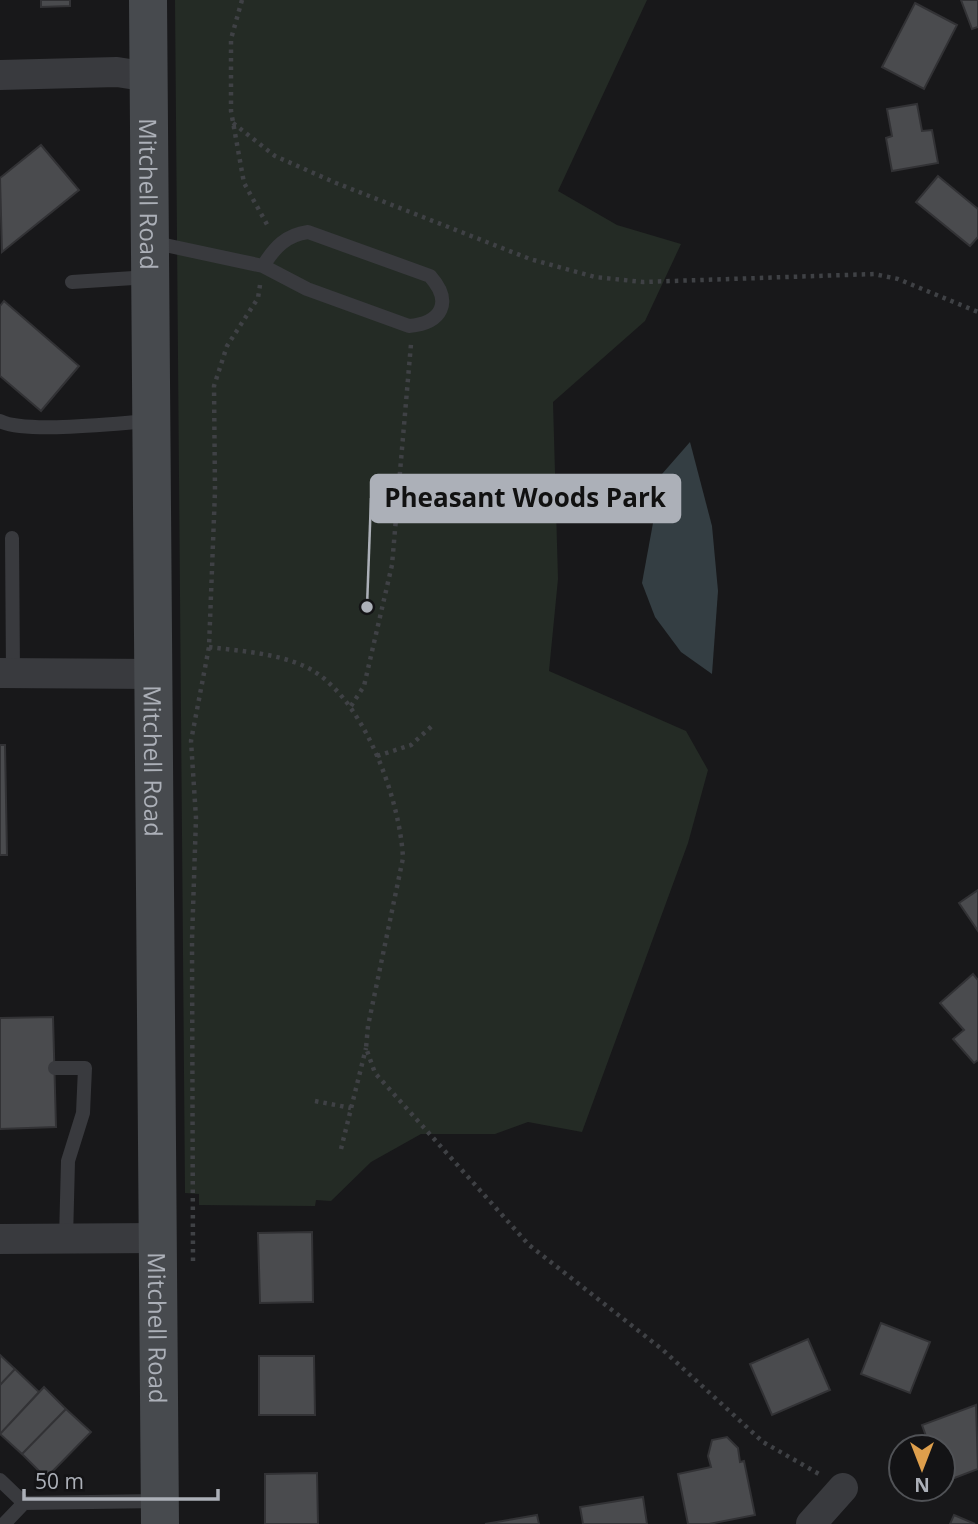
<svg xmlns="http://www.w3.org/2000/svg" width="978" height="1524" viewBox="0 0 978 1524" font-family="'Open Sans',sans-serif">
	<rect width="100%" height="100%" fill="#18181a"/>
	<path fill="#242b25" d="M175,0H647L558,191L617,225L681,244L645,321L553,402L558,579L549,671L686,731L708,770L688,843L582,1132L528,1122L495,1134H421L371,1162L331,1201L316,1200L315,1206L199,1205V1194L185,1193Z"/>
	<path fill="#343e43" d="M690,442L712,526L718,591L712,674L681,652L655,617L642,583L662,474Z"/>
	<path fill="#4a4b4e" stroke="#323235" stroke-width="2" d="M41,0H70V6L41,7Z
		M961,0H978V27L972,29Z
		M915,3L957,25L924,89L882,67Z
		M917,104L922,131L932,130L938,163L892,171L886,138L892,136L887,109Z
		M41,145L79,190L2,252L0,178Z
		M938,176L978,209V237L970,246L916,202Z
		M4,301L79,366L41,411L0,376V306Z
		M0,745H5L7,855H0Z
		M978,890V931L959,903Z
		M973,974L978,980V1060L974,1063L953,1039L964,1030L940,1003Z
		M53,1017L56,1127L0,1129V1018Z
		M312,1232L313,1302L260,1303L258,1233Z
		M881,1323L930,1342L910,1393L861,1374Z
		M808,1339L830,1390L772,1415L750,1364Z
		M0,1355L15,1369L0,1385Z
		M259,1356H314L315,1415H259Z
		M15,1369L39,1392L0,1434V1385Z
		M44,1387L66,1409L22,1454L0,1434Z
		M976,1405L978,1469L944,1482L943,1447H930L922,1425Z
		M66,1409L91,1432L46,1478L22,1454Z
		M727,1437L738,1448L740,1462L744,1461L755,1515L709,1524H688L678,1474L711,1467L708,1456L712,1440Z
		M317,1473L318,1524H265V1474Z
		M643,1497L647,1524H583L580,1507Z
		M537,1515L539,1524H485Z
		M954,1515L975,1524H950Z"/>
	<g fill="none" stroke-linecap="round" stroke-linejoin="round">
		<path stroke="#3f4145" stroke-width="4.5" stroke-dasharray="3.5 5" stroke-linecap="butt" d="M242,0L231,39V111L244,183L269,228
			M233,123L275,156L336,183L530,259L595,277L643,282L874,274L898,279L978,312
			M209,647C240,651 275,653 304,666C362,692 400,798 403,858L368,1026L366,1048L375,1073L529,1245L663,1350L763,1442L819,1474
			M351,706L364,686L392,565L411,344
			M377,756L411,745L433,725
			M315,1101L351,1108
			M341,1149L366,1048
			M193,1261L192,940L196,818L191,741L209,647L215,491L214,386L227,346L258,298L260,285"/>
		<path stroke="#393a3e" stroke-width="14" d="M151,242L263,266L307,289L409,326C442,323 453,302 430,276L308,232C286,235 275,247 263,266
			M72,282L149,277
			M0,421C25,434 118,423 150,421
			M12,538L13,673
			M55,1068H85L83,1113L68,1161L66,1239
			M0,1480L24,1503L159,1501
			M4,1524L24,1503"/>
		<path stroke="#393a3e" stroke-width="30" d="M0,75L117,72L149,77
			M0,673L155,674
			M0,1239L159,1238
			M811,1524L843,1488"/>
		<path stroke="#474a4e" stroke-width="38" id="s1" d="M148,0L160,1524"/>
	</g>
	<g text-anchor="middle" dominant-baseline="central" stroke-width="7" stroke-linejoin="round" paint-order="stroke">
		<g font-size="24" fill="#acb0b8" stroke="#131315">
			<text stroke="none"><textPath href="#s1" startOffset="194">Mitchell Road</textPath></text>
			<text stroke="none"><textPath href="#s1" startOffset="761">Mitchell Road</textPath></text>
			<text stroke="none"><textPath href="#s1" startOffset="1328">Mitchell Road</textPath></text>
		</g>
	</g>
	<path fill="none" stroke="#acb0b8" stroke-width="2.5" d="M367 607L371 498"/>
	<circle fill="#acb0b8" stroke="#131315" stroke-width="2.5" cx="367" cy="607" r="7"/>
	<rect fill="#acb0b8" stroke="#acb0b8" stroke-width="2.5" x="371" y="475" width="309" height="47" rx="7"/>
	<g font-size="26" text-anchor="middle" font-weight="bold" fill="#111">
		<text x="525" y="507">Pheasant Woods Park</text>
	</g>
	<g transform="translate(922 1468) rotate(180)"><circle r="33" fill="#131315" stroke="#505256" stroke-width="2"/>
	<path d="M0-5L12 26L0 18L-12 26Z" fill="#de9f4c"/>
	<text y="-10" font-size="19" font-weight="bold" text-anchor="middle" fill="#acb0b8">N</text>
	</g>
	<path d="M24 1489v10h194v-10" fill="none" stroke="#acb0b8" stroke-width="3.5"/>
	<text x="35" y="1489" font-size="21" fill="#acb0b8" stroke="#131315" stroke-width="5" paint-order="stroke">50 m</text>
</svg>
